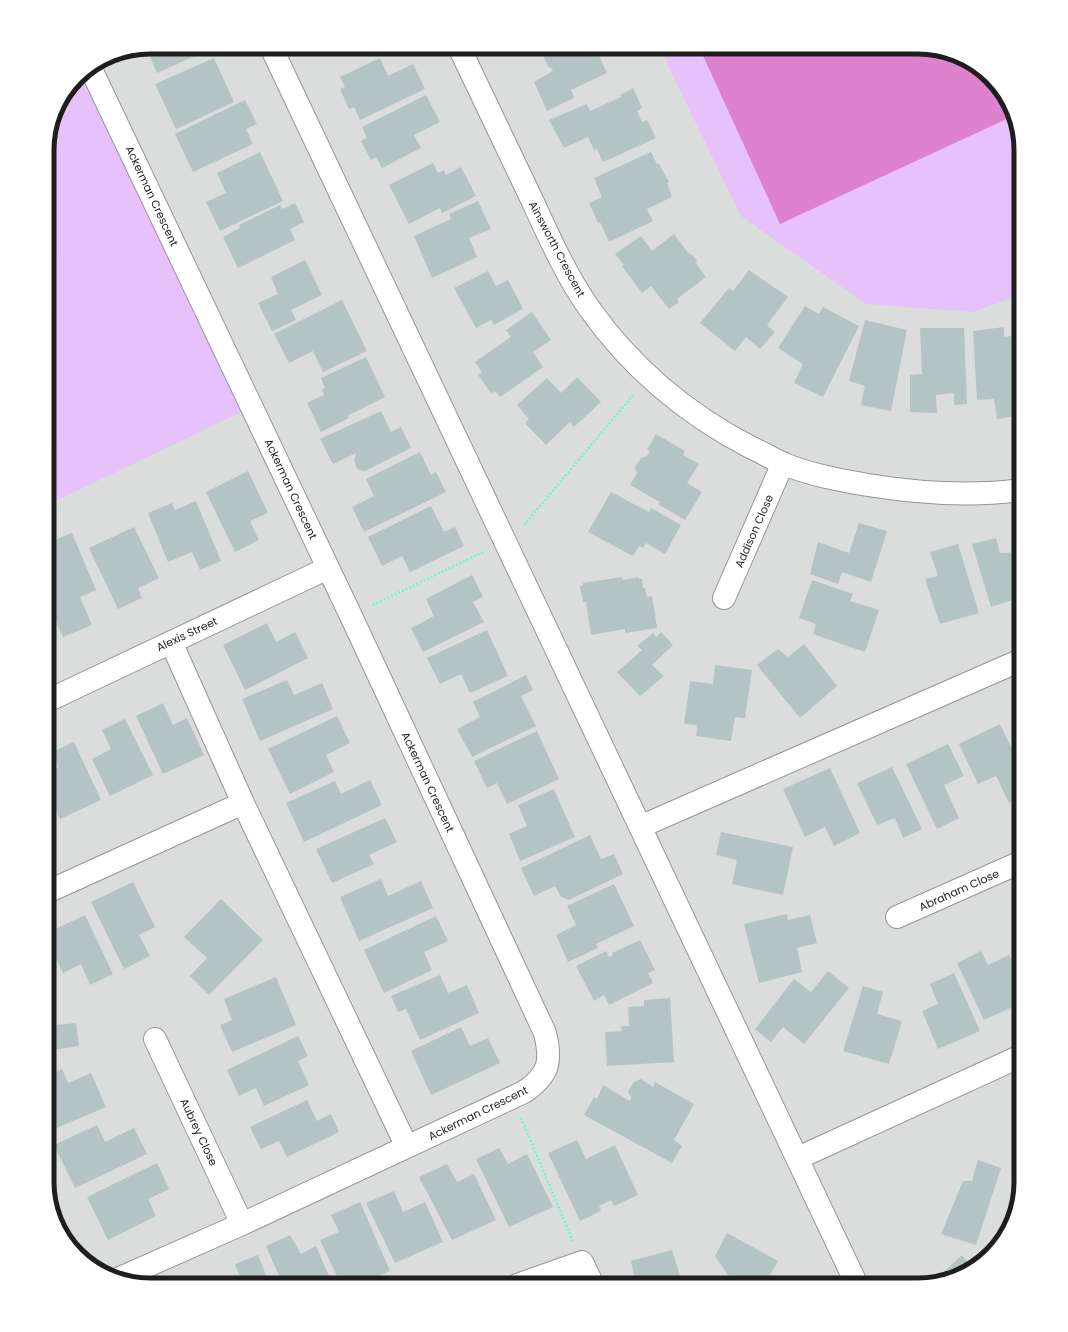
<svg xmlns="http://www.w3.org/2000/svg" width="1068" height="1332" viewBox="0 0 1068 1332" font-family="Poppins,sans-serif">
	<rect width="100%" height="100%" fill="#e4edef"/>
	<path fill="#dbdcdc" d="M150,47H925L969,61L1004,93L1021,150V1182L1010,1228L975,1268L918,1285H150L104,1274L64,1239L47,1182V143L58,104L82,73L111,55Z"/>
	<path fill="#e6c1fa" d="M659,47H925L969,61L1004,93L1021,150V295L972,312L866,304L741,216Z
		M82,73L252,407L47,505V143L58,104Z"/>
	<path fill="#df82ce" d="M699,47H925L969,61L1004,93L1011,117L780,224Z"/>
	<path fill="#b4c4c4" d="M150,47H215L157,73L146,48Z
		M337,47H357L340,55Z
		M546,47H595L607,73L571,90L574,98L547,111L534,82L553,71L550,67L549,68L540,50Z
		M214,58L234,102L176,129L155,84Z
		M380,58L388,76L413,64L425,89L360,120L354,107L349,109L340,89L345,87L340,77Z
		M633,88L642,108L637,111L642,122L647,120L656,138L603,162L597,149L594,150L588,137L564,148L549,120L587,104L590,111L621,97L620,95Z
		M426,95L440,122L414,135L421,148L382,168L376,157L371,160L361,141L367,138L362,127Z
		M245,100L257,124L246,129L253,144L193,172L175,134Z
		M260,152L283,201L220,231L206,202L226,193L217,173Z
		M651,152L657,164H659L669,182L667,183L672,197L647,209L653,221L609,242L600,222L598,223L589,203L602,197L594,178Z
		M433,163L438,173L444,170L446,175L461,167L476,196L442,213L440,208L409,224L389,185Z
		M478,201L491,229L469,238L477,257L432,278L414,236L451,219L449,214Z
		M295,203L304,222L290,229L295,240L238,268L223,237L240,228L239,225L280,205L282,209Z
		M674,234L688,253L692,255L697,260L696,263L706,277L677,299L679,302L669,309L651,286L642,293L622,266L624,265L615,254L641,236L652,251Z
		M305,260L322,295L291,310L296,320L272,331L258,303L278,294L271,277Z
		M749,270L788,297L767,325L775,332L760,349L746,337L735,351L700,323L729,288L733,291Z
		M488,271L496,286L508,280L523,309L494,325L491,320L476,328L454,288Z
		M342,300L367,351L323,372L313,351L289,363L274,334Z
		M805,306L819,314L823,307L859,326L823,397L794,383L803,364L778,348Z
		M532,312L551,340L533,352L543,367L500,397L495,391L491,393L478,375L482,372L475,362L511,337L506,330Z
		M865,320L907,330L891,411L861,405L865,386L849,381Z
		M1004,327V337L1021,335V415L997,419L994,399L977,400L973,331Z
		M920,328H964L967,404L954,405V393L936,395L937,413L910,412V375L922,374Z
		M366,357L385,397L347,416L349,418L321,432L307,403L324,395L322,389L325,388L321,378Z
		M577,377L601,402L574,427L570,422L546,445L525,423L529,419L517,405L547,378L561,393Z
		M381,411L391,432L401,427L411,448L365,471L357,469L354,461L356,453L333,464L320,439Z
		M656,434L685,451L683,455L699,464L687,483L702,492L685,520L658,504L660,502L630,485L637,473L635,467L641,458L647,456L650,451L647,450Z
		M420,452L431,475L436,472L446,492L364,532L352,507L374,496L366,479Z
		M248,471L268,513L250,521L259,540L235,552L206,492Z
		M611,492L649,512L651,508L681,525L665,554L646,543L643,548L639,546L633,556L588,532Z
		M196,501L221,561L200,570L192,552L168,562L148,513L172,503L175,510Z
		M431,506L444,532L455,527L464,546L410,572L402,556L382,566L368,537Z
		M859,523L887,531L871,582L842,572L838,584L810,574L818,542L849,553Z
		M134,527L159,578L138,588L142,598L118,609L89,548Z
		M72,533L96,590L80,597L92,625L63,637L47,600V559L49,558L47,553V543Z
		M996,538L1000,553L1021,552V597L991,607L972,544Z
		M958,544L979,613L940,624L925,579L938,576L930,552Z
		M472,575L483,597L473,602L484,622L423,652L411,628L434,616L426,599Z
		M622,577V580L639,577V579H642L643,588H645L647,597L652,596L657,628L625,633V629L591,635L586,602H583L580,586H583V583Z
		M812,580L853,594L850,601L879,610L865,652L813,634L816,624L799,618Z
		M267,623L276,642L295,632L308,658L245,690L223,645Z
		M487,630L508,676L470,693L461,674L440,684L427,658Z
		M661,632L673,645L652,665L664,676L640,696L617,672L642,650L637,646L653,633L656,637Z
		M804,644L837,686L800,718L757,665L778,649L788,657Z
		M715,665L752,670L745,718L735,717L731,741L696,736L697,725L684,724L690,681L713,684Z
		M526,675L533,690L521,696L536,726L472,757L457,729L480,717L473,702Z
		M287,680L294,695L322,683L333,709L260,741L242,699Z
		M163,703L173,725L187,718L204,755L163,774L136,716Z
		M337,716L350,743L326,755L334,772L290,794L268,749Z
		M125,719L153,775L110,796L92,759L111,749L102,730Z
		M1000,724L1021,768V797L1009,803L996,776L978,784L959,744Z
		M537,731L559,779L507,804L497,783L487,788L474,761Z
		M74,742L101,800L60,819L47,790V773L59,767L52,752Z
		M948,744L964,776L944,785L959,818L937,829L906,764Z
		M892,767L922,829L903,838L895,818L877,825L857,783Z
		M830,768L860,833L834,846L825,827L805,837L783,789Z
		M370,780L382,805L304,842L286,803L335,781L341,794Z
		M554,789L575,837L520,861L509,834L527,826L518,805Z
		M385,818L397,842L369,855L374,864L332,883L316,849Z
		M47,819L52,828L47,830Z
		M721,832L793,847L783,895L732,884L737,860L716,855Z
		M590,835L601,859L614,854L623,874L569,900L561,897L555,886L534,896L521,868Z
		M381,879L388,896L421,881L433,908L359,941L340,897Z
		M133,882L155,927L139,935L150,956L124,969L91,902Z
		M614,884L634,926L596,944L598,948L568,962L556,935L576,925L567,906Z
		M221,899L263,940L209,995L190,976L207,958L184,937Z
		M1021,913V925L1017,915Z
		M787,914L788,920L810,915L817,943L797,948L802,972L759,983L744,924Z
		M85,915L113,974L90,985L81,964L63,973L47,940V933Z
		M436,916L448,941L424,952L432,970L384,993L364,950Z
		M640,940L655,970L648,973L653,983L609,1005L604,995L594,1001L576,966L606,951L609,957L613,955L612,953Z
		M1021,942V956L1016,944Z
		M981,951L988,965L1009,955L1021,980V1003L984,1020L957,963Z
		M828,971L849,988L804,1044L783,1027L771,1042L755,1029L794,979L811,992Z
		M954,973L980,1031L938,1049L922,1011L938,1004L930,984Z
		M440,975L448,993L467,985L479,1013L420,1040L406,1009L398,1012L391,996Z
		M276,977L296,1025L232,1052L220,1025L232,1020L224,999Z
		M863,986L883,992L877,1014L902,1021L889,1064L843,1051Z
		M670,998L674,1062L607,1066L605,1032L622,1031L621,1026H629L628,1007L644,1006V1000Z
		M76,1023L79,1046L47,1051V1026Z
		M461,1027L470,1046L488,1038L500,1063L431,1095L411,1051Z
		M298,1036L308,1056L298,1061L309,1085L264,1106L256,1088L239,1096L227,1070Z
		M62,1069L68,1083L91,1073L106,1107L47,1132V1076Z
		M641,1079L653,1087L655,1082L694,1104L674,1140L682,1146L672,1163L584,1115L594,1097L597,1099L603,1085L630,1101L631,1098L628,1091L634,1082Z
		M307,1100L317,1121L331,1114L339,1132L287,1157L279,1141L261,1149L250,1127Z
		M97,1125L105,1142L134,1128L147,1154L75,1188L54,1145Z
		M577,1140L586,1159L615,1145L638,1195L614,1206L611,1200L599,1206L601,1211L580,1221L548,1153Z
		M499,1148L508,1164L527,1154L553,1207L509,1227L476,1159Z
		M978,1160L1001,1168L976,1245L941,1234L963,1181H972Z
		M157,1163L169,1189L148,1199L156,1216L108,1240L87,1197Z
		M447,1164L457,1182L474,1174L496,1220L452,1240L419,1177Z
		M394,1191L403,1212L425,1202L443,1242L395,1263L366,1203Z
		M360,1202L390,1271L359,1285H341L320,1240L339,1232L331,1215Z
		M727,1233L778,1261L764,1285H734V1284L715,1256Z
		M290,1235L301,1254L316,1246L333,1285H283L266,1246Z
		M672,1250L683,1285H636L631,1261Z
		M258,1255L270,1285H243L235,1264Z
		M962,1255L972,1268L935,1280Z"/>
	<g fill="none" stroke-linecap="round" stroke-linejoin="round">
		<g stroke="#959595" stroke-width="24">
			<path id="minor" d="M271,47C464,461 665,871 857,1285
				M459,47C483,98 508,149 532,200C549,237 566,275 589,308C632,369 686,414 752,448C763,453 773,459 784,464C811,475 839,480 868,485C918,493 970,497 1021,490
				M90,67L351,616L545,1033C552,1062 549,1075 524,1092L242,1224L120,1278
				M724,598L783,463
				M171,642L243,803L407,1147
				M47,701L328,568
				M642,826L1021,660
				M47,892L243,803
				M897,917L1021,862
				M155,1039L242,1224
				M798,1158L1021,1056
				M517,1285L582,1262L593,1285"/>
		</g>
		<path stroke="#6bfacb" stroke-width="2.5" stroke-dasharray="2 2" stroke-linecap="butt" d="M524,525L634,394
			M373,605L483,552
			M521,1118L573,1241"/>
		<use href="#minor" stroke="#fff" stroke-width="22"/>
	</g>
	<g text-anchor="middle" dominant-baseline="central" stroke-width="3" stroke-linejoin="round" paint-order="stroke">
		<g font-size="11" fill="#1e1e1e" stroke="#fff">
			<text transform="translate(152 196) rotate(65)">Ackerman Crescent</text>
			<text transform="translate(557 249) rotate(62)">Ainsworth Crescent</text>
			<text transform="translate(291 489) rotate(65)">Ackerman Crescent</text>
			<text transform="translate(754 531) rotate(-66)">Addison Close</text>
			<text transform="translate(187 634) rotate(-25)">Alexis Street</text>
			<text transform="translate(428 782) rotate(65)">Ackerman Crescent</text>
			<text transform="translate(959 890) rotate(-24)">Abraham Close</text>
			<text transform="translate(478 1113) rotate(-26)">Ackerman Crescent</text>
			<text transform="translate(199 1132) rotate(65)">Aubrey Close</text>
		</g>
	</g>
	<path d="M0 0H1068V1332H0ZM150 54H918A96 96 0 0 1 1014 150V1182A96 96 0 0 1 918 1278H150A96 96 0 0 1 54 1182V150A96 96 0 0 1 150 54Z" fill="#fff" fill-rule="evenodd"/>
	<path fill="none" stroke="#1e1e1e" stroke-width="5" d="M150 54H918A96 96 0 0 1 1014 150V1182A96 96 0 0 1 918 1278H150A96 96 0 0 1 54 1182V150A96 96 0 0 1 150 54Z"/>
</svg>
